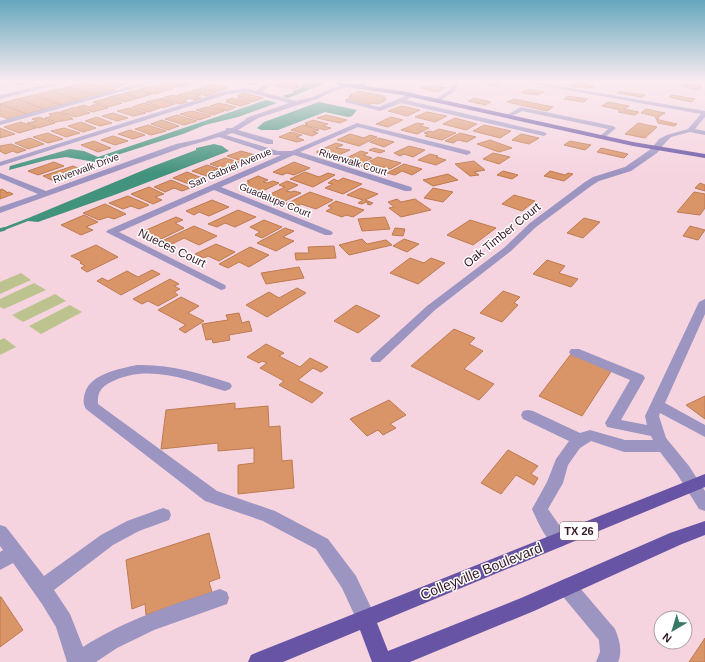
<svg xmlns="http://www.w3.org/2000/svg" width="705" height="662" viewBox="0 0 705 662" font-family="Arial,sans-serif">
	<rect width="100%" height="100%" fill="#f5d4e0"/>
	<path fill="#bdc38e" d="M21,273L31,280L0,294V282Z
		M34,283L46,290L4,309L0,307V299Z
		M55,294L66,301L23,322L12,315Z
		M70,305L82,312L41,334L29,326Z
		M4,338L16,347L0,355V340Z"/>
	<path fill="#41937d" d="M306,81H320L326,83L288,98L282,96L293,93L294,92L292,91L302,88V82Z
		M266,100L277,103L238,117L205,125L183,134L95,162L66,157L47,160L9,170L10,166L70,149L84,151L98,157Z
		M319,102L357,110L352,116L348,117L325,112L278,130H261L257,128L264,122Z
		M214,144L222,146L229,151L117,194L38,222L28,221L26,219L151,167L196,150V148Z"/>
	<g fill="none" stroke-linecap="round" stroke-linejoin="round">
		<path stroke="#41937d" stroke-width="2.5" d="M1,230L27,220"/>
		<path stroke="#41937d" stroke-width="3.5" d="M0,230L4,229"/>
	</g>
	<path fill="#d99468" stroke="#be7b50" d="M21,81H36L20,85L14,83Z
		M111,81H123L131,83L119,86L106,82Z
		M168,81H189L196,82L184,86Z
		M224,81H263L251,85L242,82L237,84Z
		M287,81L297,83L293,84L301,86L292,89L274,85Z
		M485,81H495L504,82L496,86L484,83H486L483,82Z
		M166,82L181,86L171,87L174,88L169,90L156,86Z
		M83,83H103L118,87L112,91Z
		M83,83L112,91L95,95L68,87Z
		M579,83L589,85L588,86L594,87L585,88L571,86Z
		M683,83L702,86L697,90L679,85Z
		M213,84L228,88L217,92L202,88Z
		M151,86L167,90L155,94L139,89Z
		M425,86L432,88L435,86L446,88L437,92L420,88Z
		M68,87L95,95L78,100L51,91Z
		M202,88L217,92L207,96L191,91Z
		M528,89L544,92L538,95L521,93Z
		M137,90L152,94L139,98L124,93Z
		M51,91L78,100L61,105L34,95Z
		M359,91L383,96L381,97H385L386,99H382L386,100L378,104L373,103L368,105L345,100L352,97H349L352,95H350Z
		M619,91L645,95L642,97L617,93Z
		M188,92L201,95L196,97L201,98L195,100L177,95Z
		M244,93L263,98L252,102L238,98L242,97L237,96Z
		M122,94L138,98L125,102L109,97Z
		M34,95L61,105L44,109L17,99Z
		M172,95L188,99L183,101L187,102L180,104L160,99Z
		M672,95L695,99L691,102L669,97Z
		M567,96L588,99L584,102L564,99Z
		M108,98L122,103L108,107L93,102Z
		M232,98L250,103L240,106L226,102L230,101L226,100Z
		M474,98L491,102L485,105L468,101Z
		M17,99L44,109L27,114L0,104Z
		M158,99L175,104L163,108L146,102Z
		M514,99L553,107L547,111L507,102Z
		M608,102L629,106L624,109L639,112L635,115L618,112L620,110L602,106Z
		M144,103L160,108L148,112L132,107Z
		M219,103L236,107L227,111L210,106Z
		M0,104L27,114L8,119L0,116Z
		M95,104L108,108L93,112L77,107L84,105L89,107Z
		M402,106L420,110L407,116L388,111Z
		M75,107L90,113L75,117L60,112Z
		M207,107L224,111L213,115L196,110Z
		M130,108L146,113L133,116L117,111Z
		M646,109L665,113L658,117L659,120L677,124L674,126L658,123L655,116L641,113Z
		M192,111L211,116L199,120L180,114Z
		M58,112L72,118H71L73,119L56,122L45,118L52,116L49,114Z
		M427,112L447,116L435,122L415,117Z
		M113,113L128,118L117,121L102,116Z
		M177,115L197,121L184,125L165,119Z
		M326,115L347,120L340,123L317,118Z
		M39,117L55,123L38,128L27,123L37,121L32,119Z
		M97,117L112,123L100,126L85,121Z
		M391,117L403,120L388,127L376,124Z
		M455,118L477,124L466,130L443,124Z
		M162,120L179,126L168,130L151,124Z
		M313,120L328,124L323,126L331,128L325,130L305,125L308,124L305,123Z
		M21,122L36,128L19,133L4,127Z
		M81,122L96,128L83,132L68,126Z
		M417,123L424,124L420,126L429,128L417,134L401,130Z
		M638,123L657,127L645,138L625,134Z
		M148,125L166,131L151,135L135,129Z
		M303,125L319,130L313,132L318,133L312,136L291,130Z
		M484,125L511,131L500,138L473,131Z
		M0,128L15,134L0,138Z
		M64,128L80,133L66,137L51,131Z
		M439,129L456,133L442,140L425,136L428,134L424,133L429,131L433,132Z
		M130,130L145,135L133,139L118,134Z
		M291,132L302,135L296,137L304,140L297,142L279,137Z
		M48,133L63,139L48,143L33,137Z
		M460,133L476,137L467,142L458,140L453,143L445,141Z
		M350,134L364,138L370,135L377,137L359,146L337,140Z
		M521,134L539,138L529,144L512,140Z
		M113,136L128,141L115,145L101,140Z
		M30,138L44,144L28,149L15,143Z
		M379,138L394,142L384,147L370,142Z
		M490,140L512,148L499,152L477,144Z
		M94,141L111,148L98,152L81,145Z
		M570,141L591,145L585,150L564,145Z
		M336,143L343,145L336,148L350,150L334,157L316,152Z
		M11,144L26,150L17,153L13,151L5,154L0,151V146Z
		M409,146L425,150L413,157L404,154L400,156L394,153Z
		M374,148L385,151L380,153L369,150Z
		M601,148L628,154L624,158L597,152Z
		M241,151L262,157L254,161L248,159L242,161L227,156Z
		M361,151L368,153L363,155L372,158L358,165L342,160Z
		M493,153L510,157L499,164L483,159Z
		M430,154L438,156L436,157L446,160L436,165L418,160Z
		M378,157L401,163L390,169L375,165L369,168L360,166Z
		M225,158L239,162L232,165L238,168L230,171L210,164Z
		M474,161L485,170L474,172L479,175L470,176L455,164Z
		M54,162L64,166L38,175L28,171Z
		M294,162L310,168L294,175L287,173L282,175L273,172Z
		M404,164L422,169L412,175L402,171L395,175L387,173Z
		M207,165L219,169L213,171L221,174L212,178L192,171Z
		M73,166L83,170L54,181L43,176Z
		M503,171L518,175L512,179L497,175Z
		M550,171L565,175L568,173L573,174L564,181L544,176Z
		M187,172L202,178L196,180L202,182L194,186L173,178Z
		M305,172L319,177L328,173L335,175L313,187L290,179Z
		M448,174L458,180L433,186L423,180Z
		M258,176L268,180L263,182L267,183L273,181L279,183L259,193L241,186L250,182L247,181Z
		M343,178L362,184L343,194L325,188L333,184L328,183L334,179L338,181Z
		M171,180L190,188L182,191L174,188L165,192L154,187Z
		M287,181L298,185L286,191L291,192L294,191L301,193L283,202L266,196L285,187L279,185Z
		M700,183L705,185V191L695,188Z
		M149,187L164,194L155,197L162,200L153,204L131,194Z
		M361,188L378,194L365,200L373,203L370,205L367,204L369,203L366,202L362,204L358,203L363,200L347,195Z
		M433,188L453,192L443,202L424,198Z
		M2,189L7,192L6,193L9,192L13,194L0,199V190Z
		M310,192L333,200L316,209L301,204L295,207L286,204Z
		M694,192L705,194V208L700,215L677,212Z
		M514,195L535,201L522,211L502,204Z
		M128,196L149,205L139,209L131,206L123,209L109,203Z
		M397,199L401,202L415,199L431,210L401,217L389,208L394,207L388,202Z
		M212,200L229,207L209,216L199,212L194,215L186,211Z
		M336,201L364,210L353,217L346,215L342,217L326,211L332,208L328,206Z
		M105,204L126,214L114,219L108,217L99,220L83,213Z
		M238,210L256,217L235,227L225,223L217,227L208,224Z
		M84,215L98,222L86,227L93,230L81,235L61,225Z
		M176,217L183,220L175,223L184,228L161,239L144,231Z
		M385,217L390,229L362,231L358,219Z
		M584,218L600,222L583,238L567,233Z
		M264,220L282,227L262,238L255,235L260,232L250,227Z
		M470,220L496,228L473,245L447,235Z
		M194,226L217,236L199,245L184,238L172,244L164,240Z
		M690,226L705,230L698,240L683,236Z
		M285,228L294,231L283,237L294,241L276,251L257,243Z
		M395,228L405,229L403,236L392,235Z
		M362,239L367,244L386,240L392,245L349,255L339,245Z
		M404,239L419,244L407,252L393,246Z
		M216,244L235,252L219,261L208,256L204,258L195,254Z
		M96,245L118,257L87,272L81,268L85,266L80,263L82,262L71,256Z
		M334,246L336,258L296,260L295,253H309L308,247Z
		M250,247L269,255L249,267L239,262L228,268L219,264Z
		M410,258L424,263L431,258L445,263L418,284L390,273Z
		M547,260L565,266L559,273L578,279L571,287L533,274Z
		M299,267L304,278L266,284L261,273Z
		M152,270L160,274L121,295L97,281L102,278L108,281L127,271L138,277Z
		M170,279L179,284L174,286L180,289L174,292L178,295L158,306L148,301L142,304L133,299Z
		M297,288L306,293L267,317L246,305L269,292L279,298Z
		M503,291L520,297L514,303L518,305L502,322L480,313Z
		M181,297L199,306L188,313L204,321L185,333L179,329L186,325L158,310Z
		M356,305L380,316L358,333L334,321Z
		M239,313L242,323L249,321L252,331L229,335L230,340L213,343L212,339L206,340L202,324L228,320L226,315Z
		M454,329L475,338L469,344L483,351L464,369L494,384L479,400L411,366Z
		M266,344L284,353L279,356L300,367L310,358L328,367L321,372L313,368L298,380L323,393L312,403L279,385L284,381L260,368L267,363L262,361L259,363L247,357Z
		M571,354L612,370L582,416L539,396Z
		M705,396V419L686,405Z
		M389,400L406,415L390,424L396,428L383,435L378,430L367,436L350,419Z
		M235,403V409L268,406L269,427L280,426L282,461L292,460L294,488L238,494V465L254,463V448L218,451V443L161,449L166,410Z
		M508,450L538,466L531,474L538,478L534,485L516,475L501,494L481,483Z
		M209,533L220,578L209,582L212,592L146,615L145,604L132,609L126,560Z
		M1,597L23,630L0,647V597Z
		M705,638V662H689Z"/>
	<g fill="none" stroke-linecap="round" stroke-linejoin="round">
		<path fill="#9c94c1" fill-rule="evenodd" d="M62,81H71L0,99V95Z
			M150,81H159L0,125V121Z
			M269,81H275L262,92L296,101L313,97L332,88L351,84L354,86L336,90L317,99L258,118L238,130L273,140V144H267L232,133L226,135L278,151H292L357,123L470,151L471,153L467,155L358,127L300,152L411,187L412,189L411,191H405L294,155L221,187L331,231L333,233L331,235H325L214,190L119,232L225,285L226,287L225,289L221,290L106,232L108,230L281,155H274L219,137L181,148L0,213V207L38,194L0,178V173L46,191L176,144L200,139L226,130V128H232L245,120L246,118L289,103L247,92L228,94L0,166V162L225,91L247,88L256,91Z
			M454,81H460L455,91L438,102H434V100L451,89Z
			M517,81H528L705,111V117L695,129L705,131V135L690,132L671,137L665,143L657,153L631,171L599,181L591,186L536,227L511,251L435,310L380,362H372L370,359L372,356L427,306L505,247L530,223L585,182L593,177L625,167L651,149L659,139L667,135L688,129L701,114Z
			M412,93L415,95L414,96L406,100L544,132L547,134L544,136L401,103L380,111L345,102L348,100L379,107Z
			M521,107L613,126L616,128L603,139L599,137L608,129L522,111L510,117L505,116Z
			M705,299V314L665,403L705,425V437L660,413L659,416L666,438L689,466L705,491V511L699,509L677,474L660,452H624L591,441L580,448L568,465L563,483L548,509L569,539L566,544C564,545 562,547 560,547C548,547 536,518 532,509L547,482L556,459L569,441L523,419L521,415L523,411L528,410L533,411L580,433L590,430L625,440H653L651,436L612,428L607,427L605,423L630,380L571,355L569,352L571,349H579L643,375L645,378L621,420L647,425L645,416L699,302Z
			M137,365C170,364 199,373 230,383L232,386L230,389L225,391C188,380 148,363 111,382C101,387 97,393 98,404L217,491L275,511L328,539L356,576L376,618L373,625L366,627L359,625L342,588L316,549L263,521L205,501L86,409C84,406 83,402 84,397C87,374 119,369 137,365Z
			M163,508L169,510L171,515L169,520L139,531L113,545L54,590L70,614L83,647C125,620 172,605 220,589L227,592L229,598L227,604L154,630L117,648L96,662H67L56,627L42,604L13,563L0,570V552L3,550L0,546V525L6,527L44,576L101,535L127,521Z
			M567,578L574,581L615,629C619,639 623,651 618,662H596L600,652L599,640L560,593L558,587L560,581Z"/>
		<path fill="#6854a4" fill-rule="evenodd" d="M336,81H342V83L349,84L364,83L366,86L402,91L633,142L705,154V158L633,146L402,95L339,86L336,84Z
			M705,474V487L377,623L388,651L521,598L670,533L705,521V535L682,544L534,611L410,662H372L360,630L283,662H248L251,655L258,652Z"/>
	</g>
	<linearGradient id="sky" x2="0" y2="1"><stop stop-color="#65a7bd"/><stop offset="0.47" stop-color="#faecf1"/><stop offset="1" stop-color="#faecf1" stop-opacity="0"/></linearGradient>
	<rect width="705" height="173" fill="url(#sky)"/>
	<g text-anchor="middle" dominant-baseline="central" stroke-width="3" stroke-linejoin="round" paint-order="stroke">
		<g font-size="10" fill="#351725" stroke="#fff">
			<text transform="translate(353 162) rotate(17)">Riverwalk Court</text>
			<text transform="translate(86 168) rotate(-20)">Riverwalk Drive</text>
			<text transform="translate(230 168) rotate(-23)">San Gabriel Avenue</text>
			<text transform="translate(275 200) rotate(22)">Guadalupe Court</text>
		</g>
		<rect fill="#fff" stroke="#725d66" stroke-width="1" x="560" y="522" width="38" height="18" rx="3"/>
		<g font-size="11" font-weight="bold" fill="#351725">
			<text x="579" y="531">TX 26</text>
		</g>
		<g font-size="12" fill="#351725" stroke="#fff">
			<text transform="translate(502 235) rotate(-39)">Oak Timber Court</text>
			<text transform="translate(172 248) rotate(26)">Nueces Court</text>
		</g>
		<g font-size="14" fill="#351725" stroke="#fff">
			<text transform="translate(481 571) rotate(-22)">Colleyville Boulevard</text>
		</g>
	</g>
	<g transform="translate(673 630) rotate(218)"><circle r="19" fill="#ffffff" stroke="#aea2a8"/>
	<path d="M0-3L7 15L0 10L-7 15Z" fill="#387867"/>
	<text y="-6" font-size="11" font-weight="bold" text-anchor="middle" fill="#351725">N</text>
	</g>
</svg>
